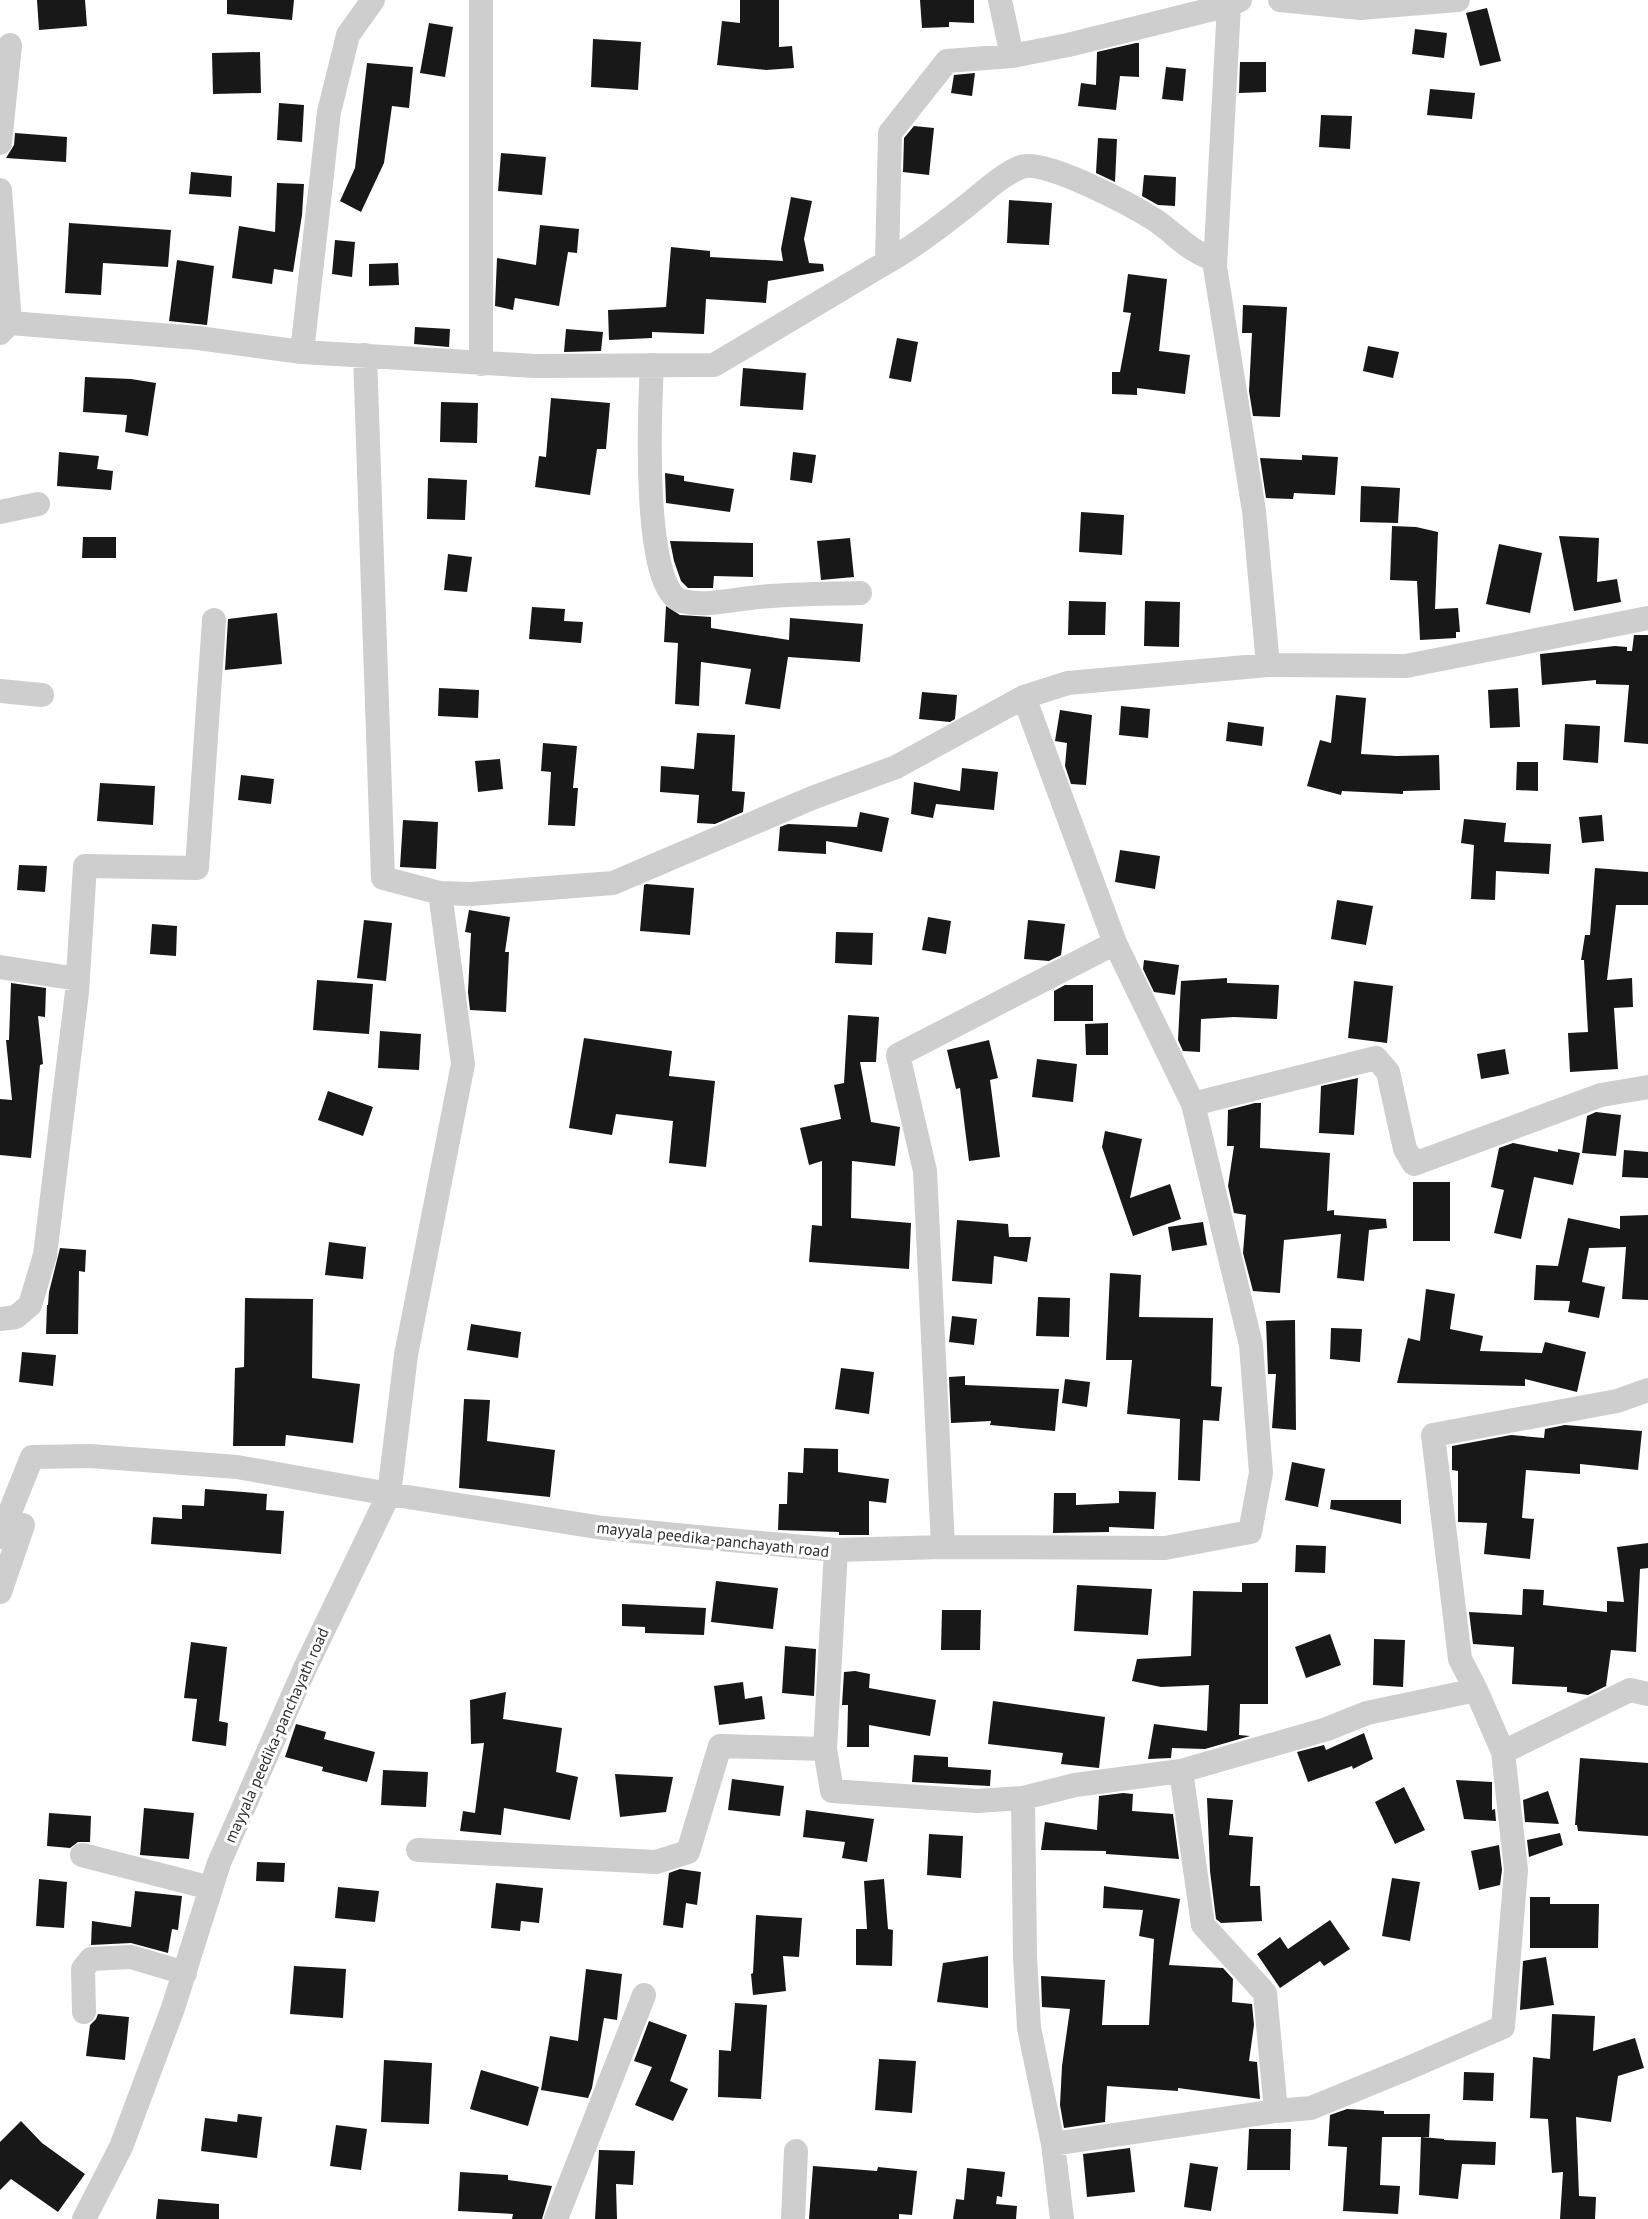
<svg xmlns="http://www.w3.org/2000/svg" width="1648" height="2219" viewBox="0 0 1648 2219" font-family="'PT Sans',sans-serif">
	<rect width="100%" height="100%" fill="#fff"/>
	<path fill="#181818" d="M37,0H85L87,26L39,30Z
		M227,0H294L292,20L227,14Z
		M740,0H779V47L792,46L794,68L766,70L717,65L722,21L740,23Z
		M920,0H974V23L949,22V27L922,28Z
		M1487,8L1501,61L1480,66L1466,13Z
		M429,23L453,27L445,77L420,73Z
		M1415,29L1447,33L1444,58L1412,54Z
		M593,39L641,42L638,90L591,87Z
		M1136,43H1139V77L1120,76L1116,110L1078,106L1081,83L1096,85L1097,52Z
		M260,52L261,93L213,94L212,53Z
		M1240,62H1266V92L1239,93Z
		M367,63L413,67L409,108L392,106L384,163L361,212L340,201L355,168Z
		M1166,67L1186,69L1183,101L1162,99Z
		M975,73L972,96L951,93L954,75Z
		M1430,89L1475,93L1472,119L1427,115Z
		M279,103L304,105L302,142L277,140Z
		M1321,115L1352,116L1350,149L1319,147Z
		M914,126L934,128L929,175L903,172L904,138Z
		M15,133L67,137L66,162L6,158L14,145Z
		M1098,138L1117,139L1115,182L1096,173Z
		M501,153L546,157L542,195L498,191Z
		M191,172L232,176L231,197L189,194Z
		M1144,175L1176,177L1175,206L1158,205L1142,196Z
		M277,183L304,184L302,215L293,272L274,269L272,284L232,278L239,226L275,232Z
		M791,197L812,201L804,239L809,263L823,264L824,271L768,281L766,303L706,299L704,334L652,332V338L609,340L608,310L666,307L671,247L710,251V257L783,261L781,249Z
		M1009,200L1052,203L1049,245L1007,243Z
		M69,223L171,230L168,267L103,263L101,295L65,293Z
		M540,225L579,229L577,253L568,252L559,306L515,298L513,310L495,306L497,258L536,265Z
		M335,240L355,242L352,277L332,274Z
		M177,260L214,266L207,325L169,321Z
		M398,263L399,285L369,286V264Z
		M1128,274L1167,279L1159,351L1190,355L1185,394L1137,388V395L1112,394V372H1120L1131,313L1123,312Z
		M1243,305L1287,307L1280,417L1253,416L1249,391L1252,333H1242Z
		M415,327L450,329L449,347L414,344Z
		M566,329L603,332L601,351L564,352Z
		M897,338L918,342L911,382L889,378Z
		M1368,346L1399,352L1393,378L1363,371Z
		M743,368L806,373L803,410L740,406Z
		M85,377L131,379L156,383L148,436L125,432L127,415L83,412Z
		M551,398L610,403L606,449H597L590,495L535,487L539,456L546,457Z
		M441,402L478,403L477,443L440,442Z
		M59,452L99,456L97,469L113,471L111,490L57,486Z
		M793,452L816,455L812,483L790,480Z
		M1302,455L1338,457L1335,495L1294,493L1293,499L1266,498L1260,458L1302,460Z
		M665,473L684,476V481L734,489L730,512L666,503Z
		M428,478L467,480L465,520L427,519Z
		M1361,486L1400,488L1398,523L1360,522Z
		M1081,512L1124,515L1122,555L1079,552Z
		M1392,526L1416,527L1438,532L1435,609L1458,608L1460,632H1456V638L1420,640L1417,581L1390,580Z
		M1559,536L1599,538L1597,582L1617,579L1621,602L1574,611Z
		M83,537H116V558H82Z
		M850,538L854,577L821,580L817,541Z
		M670,541L753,543V577L714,576L713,588H688L681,581L674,561Z
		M1499,544L1542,553L1530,613L1486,604Z
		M448,554L472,557L467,592L444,590Z
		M1069,601L1106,602L1105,635H1068Z
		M1145,601L1180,602L1179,647L1144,646Z
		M666,606L680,615L711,617V628L789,640L790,618L863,624L860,662L788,657L780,709L745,704L751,669L701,662L699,706L675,704L678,643L664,642Z
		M532,607L565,609L564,621L583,622L581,643L529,639Z
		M277,613L282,664L225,670L228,619Z
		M1634,635H1648V744L1624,742L1629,685L1596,684V680L1542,685L1540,654L1615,646L1627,647V651H1632Z
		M439,688L479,690L478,718L438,716Z
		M1518,688L1520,727L1490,728L1488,690Z
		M922,692L957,695L955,719L950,722L919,719Z
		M1336,695L1366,698L1361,754L1397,756L1439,755L1440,790L1403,791V794L1342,791L1341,795L1307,786L1320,740L1331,743Z
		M1121,706L1150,709L1148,738L1119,735Z
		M1060,710L1092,715L1086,785L1071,784L1065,766L1067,743L1055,741Z
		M1228,722L1264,727L1262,746L1226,741Z
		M1565,724L1600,726L1598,763L1563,760Z
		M697,733L735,735L732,791L745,792L743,812L715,824L697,823L699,795L660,792L661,766L694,769Z
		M543,743L577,746L573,788H578L575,826L548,825L551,772L541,771Z
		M500,759L503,789L478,792L475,761Z
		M1517,762H1538V791L1516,790Z
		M962,768L998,772L994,810L936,804L933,818L911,814L914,782L960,791Z
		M241,775L274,779L271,804L238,800Z
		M100,783L155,786L153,825L97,821Z
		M860,812L889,818L882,852L826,841V854L778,851L780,827L788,824L857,827Z
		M1602,815L1604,841L1582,843L1579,817Z
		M1464,819L1506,823L1504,842L1551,844L1549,874L1496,871L1495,900L1471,899L1474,845L1461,843Z
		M403,820L438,822L436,869L400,867Z
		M1120,850L1160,856L1155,889L1115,882Z
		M19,865L47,866L45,892L17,890Z
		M1595,868L1648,872V905H1616L1607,980L1632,978L1633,1007L1614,1008L1618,1069L1570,1072L1568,1033L1588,1032L1584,960H1581L1585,935H1590Z
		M646,884L694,888L690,935L640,931L644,885Z
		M1337,900L1373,906L1366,945L1331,939Z
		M469,910L510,917L505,952H509L506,1012L470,1010L468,992L471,933L465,932Z
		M928,917L951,921L946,954L922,950Z
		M364,920L392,923L386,981L357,978Z
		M1028,920L1065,924L1061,955L1049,961L1024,959Z
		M152,924L177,926L176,956L150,954Z
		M836,932L873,933L872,965L835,963Z
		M1144,960L1179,965L1175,995L1154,992L1143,969Z
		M1227,978V983L1279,985L1277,1019L1234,1017L1201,1019L1200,1052L1183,1051L1178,1040L1181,981Z
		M317,980L373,984L369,1034L313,1030Z
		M1354,981L1393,986L1387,1043L1348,1038Z
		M11,983L46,988L45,1017L38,1016L43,1064L40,1065L31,1158L0,1155V1099L12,1100L6,1040H9Z
		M1065,985H1093V1021H1054V991Z
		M848,1015L879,1017L876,1062H860L871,1122L900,1127L895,1166L852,1161L851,1218L911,1223L909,1269L809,1262L812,1225L822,1226V1161L809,1165L800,1128L841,1119L834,1085L844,1083Z
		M1108,1023V1055H1086L1085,1024Z
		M380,1031L421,1034L419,1070L378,1068Z
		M584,1038L672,1051L669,1076L715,1081L706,1167L669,1163L673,1121L616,1114L612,1135L569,1128Z
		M989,1040L998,1078L990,1080L1000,1157L969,1161L960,1088L956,1089L947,1050Z
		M1505,1049L1509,1074L1481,1079L1477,1054Z
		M1037,1059L1077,1064L1073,1102L1032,1097Z
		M1358,1078L1354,1135L1319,1133L1321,1086Z
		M328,1091L373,1107L363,1136L318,1120Z
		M1255,1103H1261L1260,1148L1330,1153L1327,1211L1334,1210V1215L1386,1219L1387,1228L1369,1230L1364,1281L1337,1278L1341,1234L1284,1240L1280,1293L1253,1291L1243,1253L1246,1215L1234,1213L1228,1186L1234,1146H1227L1228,1110Z
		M1596,1112L1621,1115L1616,1156L1582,1153L1587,1116Z
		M1105,1131L1142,1139L1130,1198L1170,1184L1181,1219L1133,1236L1102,1147Z
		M1513,1143L1558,1152V1149L1580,1153L1573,1185L1534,1177L1521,1239L1494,1233L1504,1190L1491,1187L1499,1148Z
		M1624,1150L1648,1152V1178L1622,1177Z
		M1413,1182H1450V1241H1413Z
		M1648,1215V1300L1622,1299L1626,1247L1589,1248L1582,1282L1605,1287L1599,1318L1568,1312L1570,1301L1534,1300L1536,1265L1558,1266L1568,1218L1620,1229V1216Z
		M957,1220L1008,1224L1009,1237H1031L1027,1262L994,1256L992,1284L952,1281Z
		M1203,1222L1207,1245L1172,1251L1168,1227Z
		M329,1242L366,1247L363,1279L325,1275Z
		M60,1248L86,1250L85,1272L79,1271L78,1334H46L47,1305H48L49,1292Z
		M1110,1273L1141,1275L1139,1317L1213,1318L1211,1386L1222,1387L1219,1421L1203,1420L1200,1481L1178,1480L1180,1419L1127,1414L1132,1360H1106Z
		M1426,1289L1455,1294L1450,1329L1483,1336L1480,1351L1542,1353L1545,1342L1586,1352L1577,1392L1525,1379V1386L1397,1383L1408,1338L1420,1341Z
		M1038,1297L1070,1298L1069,1337L1036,1336Z
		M245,1298L313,1299L312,1378L360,1384L353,1443L286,1435L285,1446H233L235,1368L244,1367Z
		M952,1316L977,1319L974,1345L949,1342Z
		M1295,1320L1296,1430L1272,1428L1276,1374H1268L1266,1321Z
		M471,1324L521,1332L518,1358L467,1350Z
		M1331,1328L1362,1329L1360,1362L1330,1359Z
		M22,1352L56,1355L53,1386L19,1382Z
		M841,1368L874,1372L869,1414L835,1409Z
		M965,1376V1385L1059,1389L1055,1431L990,1425L991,1421L951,1423L949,1377Z
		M1065,1379L1090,1382L1087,1407L1062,1403Z
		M464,1399L490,1400L487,1441L555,1450L550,1497L459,1488Z
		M1565,1425L1642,1431L1638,1470L1580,1464V1474L1526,1470L1522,1518L1534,1519L1530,1559L1484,1554L1487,1523L1458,1522V1471L1452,1470V1446L1511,1435L1544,1438L1545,1429Z
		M804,1448L838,1449V1472L889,1479L886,1503L869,1501V1535H839V1532L778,1530L779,1504H787L788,1472L803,1473Z
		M1292,1462L1325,1469L1318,1507L1285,1500Z
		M205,1489L267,1494L266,1510L284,1511L281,1554L151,1544L153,1517L182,1519V1505L204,1506Z
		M1119,1491L1156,1492L1154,1529L1109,1527V1532L1053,1533L1054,1493H1076V1505L1119,1503Z
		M1331,1500H1401V1524L1330,1509Z
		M1648,1543V1568L1640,1569L1636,1652L1611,1650L1606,1686L1588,1695L1567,1692V1687L1512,1684L1514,1647L1473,1644L1469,1612L1522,1615L1523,1589L1544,1590L1543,1605L1607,1612V1601L1624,1602L1617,1547Z
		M1296,1545L1326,1546L1325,1573L1295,1572Z
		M716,1581L778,1588L773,1629L711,1622Z
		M1242,1583H1268V1704H1240L1239,1735L1250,1736L1205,1749L1172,1748L1171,1758L1148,1759L1154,1724L1207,1731L1209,1685L1161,1687L1132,1681L1137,1659L1191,1656L1193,1591L1242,1592Z
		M1077,1585L1152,1589L1148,1635L1074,1631Z
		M622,1604L706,1608L704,1635L645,1633V1627L622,1626Z
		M942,1610H981L980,1650H941Z
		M1330,1634L1341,1665L1306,1678L1295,1647Z
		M1374,1639L1405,1640L1403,1687L1373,1685Z
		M191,1642L227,1647L219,1721L228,1723L226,1746L192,1741L197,1699L184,1698Z
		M785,1646L816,1649L814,1696L782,1693Z
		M855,1671L870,1674L869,1688L936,1700L930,1736L869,1725V1747H847L848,1705H842L844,1672Z
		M743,1682L745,1699L762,1696L765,1719L719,1725L714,1686Z
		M506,1692L503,1719L562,1728L556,1772L578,1777L570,1820L504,1808L501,1835L460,1831L463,1811L475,1813L484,1743L471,1744L470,1700Z
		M993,1701L1105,1717L1099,1768L1061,1764L1063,1753L988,1744Z
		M296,1724L326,1732L324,1739L375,1752L367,1782L322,1771L323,1767L285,1757Z
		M1364,1733L1373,1759L1353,1769L1352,1766L1308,1782L1297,1752L1324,1745L1326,1750Z
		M914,1755L948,1757V1767L991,1770L990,1786L912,1782Z
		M1580,1758L1648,1763V1836L1578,1831L1577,1825H1575Z
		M383,1770L428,1772L426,1807L381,1805Z
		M615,1774L673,1777L666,1812L620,1817Z
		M732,1779L784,1786L780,1816L728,1810Z
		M1456,1780L1492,1782V1810L1495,1809L1496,1821L1464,1819Z
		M1404,1787L1425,1830L1395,1844L1375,1802Z
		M1548,1791L1559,1824L1525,1822L1523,1800Z
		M1123,1793L1133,1794L1132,1811L1173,1814L1179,1859L1106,1854V1851L1041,1850L1045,1822L1097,1830L1099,1796Z
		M1207,1798L1233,1800L1229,1835L1253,1837L1250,1886H1260L1262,1921L1221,1923L1216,1919L1210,1871Z
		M144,1808L194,1813L189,1859L140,1855Z
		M806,1810L874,1819L867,1862L842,1858L845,1842L803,1837Z
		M49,1813L91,1816L90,1842H78L70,1848L47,1846Z
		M1560,1833L1563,1845L1529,1857L1527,1840Z
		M929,1834L963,1836L961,1878L927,1875Z
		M1499,1845L1502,1870L1500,1885L1479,1890L1471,1851Z
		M257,1862L285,1863L284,1882L256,1881Z
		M680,1869L701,1872L697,1905L686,1903L683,1928L663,1925L669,1873Z
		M1392,1878L1420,1882L1410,1941L1382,1936Z
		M39,1879L67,1882L64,1928L36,1926Z
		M884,1879L888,1929L893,1930L892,1966L856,1965V1929H867L864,1881Z
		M496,1883L543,1888L539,1923L521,1921L520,1931L491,1928Z
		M1104,1886L1180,1899L1169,1965L1223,1968L1233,1979L1232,2002L1252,2004L1254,2025L1249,2061L1257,2062L1260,2099L1178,2088V2091L1107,2086L1105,2122L1064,2128L1060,2105L1062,2066L1070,2009L1042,2007L1041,1976L1105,1980L1102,2025H1149L1154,1939L1139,1936L1143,1910L1103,1908Z
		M338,1887L379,1891L375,1922L335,1918Z
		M135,1891L182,1896L178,1930L172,1929L168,1953L131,1943L91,1945L92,1921L131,1927Z
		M1530,1897H1550V1904H1599L1598,1948H1530Z
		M756,1915L802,1918L799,1957L783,1956L786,1991L753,1995L751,1974L753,1973Z
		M1330,1920L1350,1949L1324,1966L1320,1961L1280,1988L1257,1954L1280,1937L1288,1949Z
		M988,1956V2008L937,2002L943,1963Z
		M1546,1957L1554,2005L1520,2010L1523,1961Z
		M294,1966L346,1969L343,2018L290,2014Z
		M586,1969L622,1974L617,2020L604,2018L592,2088L588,2098L541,2090L550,2036L578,2041Z
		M735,2003L767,2005L761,2099L718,2097L719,2050L731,2051Z
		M98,2014L129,2017L125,2060L86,2056L90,2025L96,2019Z
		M1552,2014L1595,2016L1593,2051L1635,2038L1644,2068L1618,2076L1611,2122L1576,2117L1579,2196L1596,2197L1595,2219H1560L1563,2172L1552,2173L1548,2119L1530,2118L1533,2057L1550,2059Z
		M649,2021L687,2035L670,2081L688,2089L673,2121L635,2105L652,2067L634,2061Z
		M879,2059L916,2061L912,2113L875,2110Z
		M384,2060L432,2063L429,2124L381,2122Z
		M481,2070L539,2087L528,2126L470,2109Z
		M1464,2072L1494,2073L1493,2101L1463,2100Z
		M1347,2109L1384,2111V2114H1430L1429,2137H1382L1380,2185L1400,2186L1398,2214L1343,2211L1347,2147L1328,2146L1330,2115Z
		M238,2114L262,2117L257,2158L201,2151L205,2118L237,2122Z
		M21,2121L42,2143L85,2174L58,2212L11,2179L0,2190V2142Z
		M336,2125L367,2129L361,2170L330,2166Z
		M1249,2129H1291L1290,2170H1247Z
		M1421,2137L1444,2139V2140L1496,2142L1495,2165L1462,2164L1458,2199L1419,2195Z
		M1130,2148L1135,2192L1087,2197L1083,2154Z
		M599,2150L635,2151L633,2185L616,2184L617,2219H595Z
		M1190,2163L1218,2167L1211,2211L1184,2207Z
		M813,2166L877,2171L878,2167L917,2171L912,2215L899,2214V2219H809Z
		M967,2168L1005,2172L1002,2197L997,2196L996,2204L1017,2206L1016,2219H953L956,2199L964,2200Z
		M460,2172L508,2175V2180L552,2186L542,2219H512L513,2214L458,2211Z
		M158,2199L219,2204V2219H156Z"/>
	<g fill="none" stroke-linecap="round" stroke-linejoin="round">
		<path stroke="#cecece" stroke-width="24" d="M481,0V364
			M1000,0L1012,56
			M1280,0L1360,8L1458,0
			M1229,5L1215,267L1254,511L1268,665
			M0,143L10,45
			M0,190L10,323
			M887,262C914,247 941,226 965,207C983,193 1001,175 1021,167C1044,158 1133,206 1155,220C1176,234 1190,253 1215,259
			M0,333L10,323L198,338L302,352L329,112L348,35L373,0
			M302,352L535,366L714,365L887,262L890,133L947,61L1012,56L1068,45L1229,5L1240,0
			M365,355L383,878L440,893L471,894L613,883L812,798L896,767L1024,697L1115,943L1193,1104
			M652,365C650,403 641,591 682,601C707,607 735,599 759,597C793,594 826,594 860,593
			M0,512L38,504
			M0,691L42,695
			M1024,697L1068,683L1268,665L1406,666L1648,618
			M0,967L78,979
			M0,1319L16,1317L30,1305L45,1255L77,992L85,866L197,868L214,620
			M0,1537L32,1457L90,1456L237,1467L389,1494L406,1355L463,1064L440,893
			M943,1547L925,1171L898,1055L1115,943
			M836,1550L943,1547L1165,1548L1250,1532L1261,1473L1251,1345L1193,1104L1376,1058L1388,1072L1405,1149L1414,1164L1601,1095L1648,1087
			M0,1592L23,1525L14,1530
			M1503,1752L1476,1690L1460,1659L1433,1435L1617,1401L1648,1390
			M1181,1771L1327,1729L1367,1713L1476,1690
			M1023,1798L1025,1957L1029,2028L1053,2144
			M418,1850L656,1862L688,1852L720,1746L825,1749
			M82,1855L211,1888
			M84,2012L83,1969L91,1959L131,1957L185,1973
			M84,2219L121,2147L173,2008L219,1863L305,1668L389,1494L603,1528L836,1550L825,1749L832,1791L977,1801L1023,1798L1075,1785L1181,1771L1203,1925L1265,1993L1276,2111L1311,2108L1411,2067L1503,2027L1516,1870L1503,1752L1630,1690L1648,1694
			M556,2219L644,1995
			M793,2219L796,2151
			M1062,2219L1053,2144L1276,2111"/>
	</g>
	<g text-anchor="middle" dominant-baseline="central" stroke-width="6" stroke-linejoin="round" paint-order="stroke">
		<g font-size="16" fill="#313131" stroke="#fff">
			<text transform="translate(713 1539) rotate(6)">mayyala peedika-panchayath road</text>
			<text transform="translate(276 1735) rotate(-66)">mayyala peedika-panchayath road</text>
		</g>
	</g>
</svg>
